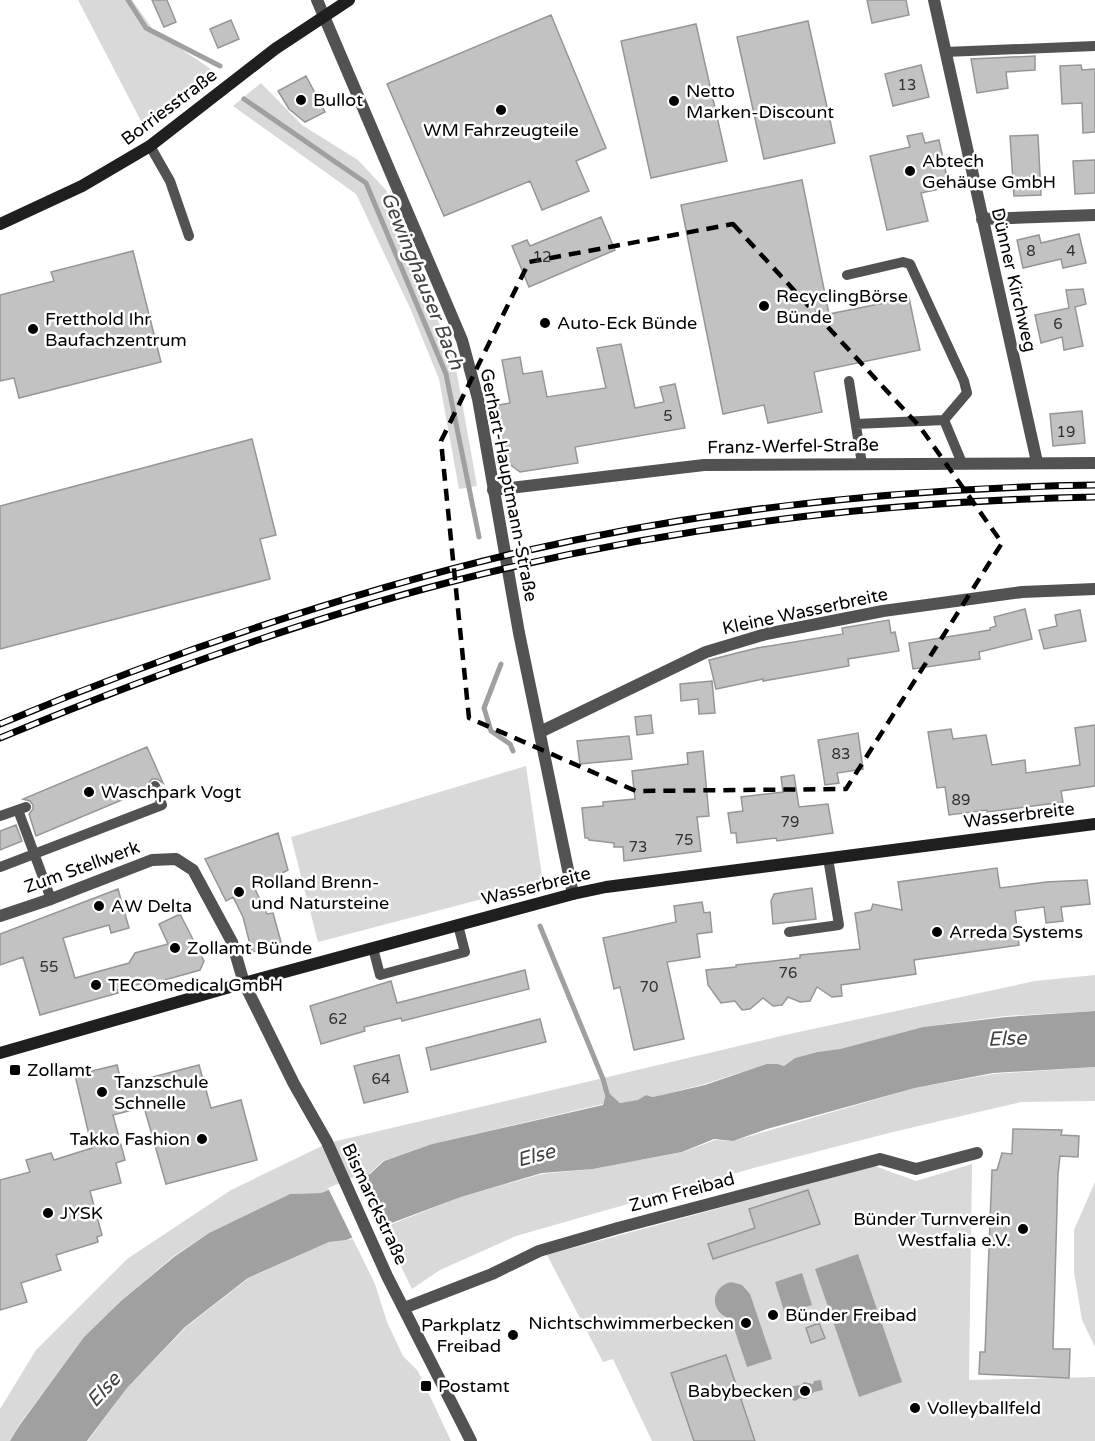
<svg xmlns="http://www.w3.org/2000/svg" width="1095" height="1441" viewBox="0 0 1095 1441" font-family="'Varela Round',sans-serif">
	<rect width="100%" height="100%" fill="#fff"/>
	<path fill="#d9d9d9" d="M78,0H132L154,31L217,73L142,123Z
		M261,83L302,125L358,160L386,190L455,363L477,486L459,489L439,379L410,308L356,194L233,106Z
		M526,766L543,883L318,942L291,837Z
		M1095,975V1011L1005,1016L923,1027L840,1049L816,1052L795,1058L784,1066L778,1064H766L705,1084L654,1097L646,1095L639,1100L620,1103L609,1093L605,1097L603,1104L432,1144L383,1161L369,1174L346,1183L328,1143L785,1035L1035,981Z
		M1095,1067V1101L1021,1102L893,1132L757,1167L516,1236L440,1270L412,1289L382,1228L461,1197L542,1174L593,1169L683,1152L715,1140L733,1141L915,1088L993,1074Z
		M326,1144L345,1184L321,1193L290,1194L209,1233L174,1256L121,1301L84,1337L19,1425L10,1441H0V1409L36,1350L127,1259L231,1190Z
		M972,1164L969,1380L1095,1377V1441H652L613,1359L603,1362L547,1255L875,1166L916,1181Z
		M1095,1182V1347L1082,1320L1074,1272V1230Z
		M353,1239L375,1284L387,1322L403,1356L418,1371L451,1441H88L127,1388L186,1327L249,1278L329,1242Z"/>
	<path fill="#a0a0a0" d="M1095,1011V1067L993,1073L915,1088L767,1129L733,1141L714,1139L682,1152L593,1169L542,1173L461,1197L346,1240L329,1242L248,1278L185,1327L127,1388L87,1441H10L19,1426L84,1337L121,1301L174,1257L209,1233L290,1194L321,1193L370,1174L384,1161L432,1144L603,1105L605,1097L609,1093L620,1103L638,1100L646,1095L653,1097L705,1085L766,1064H778L784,1066L795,1058L817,1052L840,1049L923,1027L1006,1017Z
		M858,1254L902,1382L859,1397L815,1269Z
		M802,1273L812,1305L785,1314L775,1282Z
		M731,1282L742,1285L750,1294L772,1359L747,1367L731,1319C710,1313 709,1288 731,1282Z
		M821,1380L823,1390L814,1392L806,1399L800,1398L795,1401L790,1399L787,1396L789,1388L793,1386L801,1385L804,1382L813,1384L814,1381Z"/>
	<path fill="#fff" d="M356,1176L383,1230L354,1241L328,1188Z"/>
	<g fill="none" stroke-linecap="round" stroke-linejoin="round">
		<path stroke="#a0a0a0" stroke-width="5" d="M128,0L146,28L220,66
			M244,99L366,183L446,374L479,537
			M501,664L484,708L491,731L510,744L513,751
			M540,926L603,1079L609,1100"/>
	</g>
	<path fill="#c2c2c2" stroke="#969696" stroke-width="1.5" d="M152,0H167L176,22L164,27Z
		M867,0H906L909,15L872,23Z
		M551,15L606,148L576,161L589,191L542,210L530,181L444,216L387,84Z
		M231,20L239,39L218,48L210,29Z
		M808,21L835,143L764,159L737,37Z
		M696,24L727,161L651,178L621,41Z
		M1035,56V70L1006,72L1008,88L977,93L971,59Z
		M921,65L929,97L893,106L885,74Z
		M1081,65L1082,70L1095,69V132L1083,133L1082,103L1062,104L1060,66Z
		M306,76L325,112L305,122L289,109L278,91Z
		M922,133L925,143L939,140L949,187L921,193L928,221L887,230L870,156L910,147L907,136Z
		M1038,135L1041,195L1014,196L1010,136Z
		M1095,160V193L1075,194L1073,161Z
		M802,180L829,314L909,298L920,350L814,372L822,412L768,423L764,405L723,414L681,205Z
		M601,217L615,250L529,287L512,246L527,240L530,246Z
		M1079,234L1086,263L1063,268L1061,259L1023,268L1017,240L1039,235L1041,243Z
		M133,251L161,362L19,398L14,378L0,381V295L54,281L51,272Z
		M1083,289L1086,304L1075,307L1083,346L1064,350L1062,337L1041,343L1035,315L1069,308L1066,290Z
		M621,344L635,408L664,402L660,387L675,384L685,428L575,447L578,463L520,472L504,460L496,410L499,405L510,403L502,360L520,357L523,374L542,371L547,397L606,388L597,348Z
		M1082,411L1085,443L1053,446L1050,414Z
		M252,439L276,535L260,539L270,579L0,649V506Z
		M1025,609L1032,639L979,652L980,659L913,669L909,643L990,630V628L996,626L994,617Z
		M1080,610L1086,641L1044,649L1039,630L1057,626L1055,615Z
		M889,620L891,633L895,632L899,651L848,659L849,666L763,681V679L716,689L709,660L757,648L843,634L842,628Z
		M712,681L715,713L699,714L698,699L681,701L680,684Z
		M651,715L653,733L637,735L635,717Z
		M1095,725V786L1061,791L1063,802L987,812V810L949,815L945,787L937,788L928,732L951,729L953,739L986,735L992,765L1025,760L1026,773L1080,765L1075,728Z
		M858,733L863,769L837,773L839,783L825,785L818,740Z
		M629,736L632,759L580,764L577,741Z
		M147,747L163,783L157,779H152L148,784V789L36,836L29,814L33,809V805L30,801L23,799Z
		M703,751L709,816L697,817L701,851L624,861L623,847H614V843L589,840L588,838H585L582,808L603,806V802L635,799L632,771L688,764L687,753Z
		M794,775L799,807L828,804L833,833L777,841L776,838L737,843L736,833H731L728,813L743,811L741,797L783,792L781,777Z
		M16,825L22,841L0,850V831Z
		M278,833L288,870L254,887L267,914L273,913L281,942L278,949L271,951L268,948L252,952L243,917L233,897L226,901L205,859Z
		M997,868L1000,888L1046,882L1087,880L1090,904L1061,907L1063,921L1046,923L1044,907L1015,911L1019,945L914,960L916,974L841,985L842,996L832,997L817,987L810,1001L800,1002L788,997L782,1005L773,1006L763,998L750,1009L742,1010L735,1001L721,1003L708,985L706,970L736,967V965L800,958V955L860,949L855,913L871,910L873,904L902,910L898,882Z
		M812,888L816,919L773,924L771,901L774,894Z
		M118,889L129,928L111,933L109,925L63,938L75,978L129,963L135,953L168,944L159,924L180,914L204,961L200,970L147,985V982L117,990L118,993L40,1015L23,957L0,965V934Z
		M702,902L704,913L710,912L712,932L697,934L700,957L667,962L684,1039L634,1050L620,987L614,989L603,938L676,922L674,906Z
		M525,970L529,989L402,1021L401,1018L364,1027L365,1031L321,1044L310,1006L391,981L397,1003Z
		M540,1019L546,1042L431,1070L426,1048Z
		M399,1055L408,1092L364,1103L354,1066Z
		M117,1065L122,1085L199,1065L211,1108L241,1100L257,1160L166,1184L144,1107L113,1115L125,1160L116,1163L121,1183L90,1191L102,1235L97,1237L98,1242L56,1255L61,1270L21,1283L27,1302L0,1310V1180L30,1172L26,1160L51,1153L54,1160L92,1148L75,1075Z
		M1013,1129L1062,1130L1061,1135L1079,1136L1078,1157L1060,1156L1058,1174L1053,1349H1070L1069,1378L979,1374L980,1352H985L992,1170H997L1002,1153L1012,1154Z
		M808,1190L820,1224L713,1259L708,1244L755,1228L749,1209Z
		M819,1323L825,1338L811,1343L806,1328Z
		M726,1355L755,1441H694L671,1373Z"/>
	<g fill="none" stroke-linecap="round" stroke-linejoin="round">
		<path stroke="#525252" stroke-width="10" d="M945,52L1095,46
			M150,146L170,181L189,236
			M847,275L903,262L910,264L964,381L967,393L944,420L962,463
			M849,381L862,464
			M856,424L944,420
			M18,810L51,899
			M0,816L26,807
			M0,867L162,805L155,786
			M789,932L839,925L828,858
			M373,948L380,975L465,952L458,925"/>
		<path stroke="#525252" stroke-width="12" d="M934,0L1037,462
			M982,219L1095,215
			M493,490L704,465L1095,463
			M540,732L706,652L766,634L883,611L1022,592L1095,589
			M0,916L51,899L152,860L176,859L193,870L232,942L244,983L294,1084L327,1142L387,1276L471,1441
			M404,1308L492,1274L539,1251L618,1228L880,1159L916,1169L977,1153"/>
		<path stroke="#525252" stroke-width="12" d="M317,0L462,340L478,399L519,633L573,894"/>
		<path stroke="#1f1f1f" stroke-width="12" d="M0,224L82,186L150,146L275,49L349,0
			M0,1053L244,983L573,894L606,887L1095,824"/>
		<g stroke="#000" stroke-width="7">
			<path id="rail" d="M0,724C168,654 339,595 516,553C705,509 901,488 1095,485
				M0,738C147,677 296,622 450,582C660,528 878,501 1095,497"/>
		</g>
		<use href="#rail" stroke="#fff" stroke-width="4.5" stroke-dasharray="14" stroke-linecap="butt"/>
	</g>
	<path fill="none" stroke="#000" stroke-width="4.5" stroke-dasharray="12 8" stroke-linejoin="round" d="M733,224L920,427L1002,543L846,789L636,791L469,718L441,441L529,262Z"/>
	<g fill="#000" stroke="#fff" stroke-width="2">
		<circle cx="301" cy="100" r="6"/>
		<circle cx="674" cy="101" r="6"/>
		<circle cx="501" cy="110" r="6"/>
		<circle cx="910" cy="171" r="6"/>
		<circle cx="764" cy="306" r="6"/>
		<circle cx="545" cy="323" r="6"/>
		<circle cx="33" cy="329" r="6"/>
		<circle cx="89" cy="792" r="6"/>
		<circle cx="239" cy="892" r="6"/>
		<circle cx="99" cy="906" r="6"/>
		<circle cx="937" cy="932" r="6"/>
		<circle cx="175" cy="948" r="6"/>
		<circle cx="96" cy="985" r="6"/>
		<rect x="9" y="1064" width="12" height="12" rx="3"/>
		<circle cx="102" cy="1092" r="6"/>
		<circle cx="202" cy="1139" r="6"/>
		<circle cx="48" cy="1213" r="6"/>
		<circle cx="1023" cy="1229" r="6"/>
		<circle cx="773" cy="1315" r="6"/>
		<circle cx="746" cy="1323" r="6"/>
		<circle cx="513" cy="1335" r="6"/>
		<rect x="420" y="1380" width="12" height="12" rx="3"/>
		<circle cx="805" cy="1391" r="6"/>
		<circle cx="915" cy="1408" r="6"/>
	</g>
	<g text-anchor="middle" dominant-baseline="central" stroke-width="5" stroke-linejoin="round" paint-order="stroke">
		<g font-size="15" fill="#303030">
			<text x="907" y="85">13</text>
			<text x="1031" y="251">8</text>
			<text x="1071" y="251">4</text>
			<text x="542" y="257">12</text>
			<text x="1058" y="324">6</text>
			<text x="668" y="416">5</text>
			<text x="1066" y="432">19</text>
			<text x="841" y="754">83</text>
			<text x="961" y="800">89</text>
			<text x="790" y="822">79</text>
			<text x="684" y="840">75</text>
			<text x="638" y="847">73</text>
			<text x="49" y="967">55</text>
			<text x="788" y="973">76</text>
			<text x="649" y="987">70</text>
			<text x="338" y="1019">62</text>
			<text x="381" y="1079">64</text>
		</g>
		<g font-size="18" fill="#000" stroke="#fff" text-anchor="start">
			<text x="686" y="91">Netto<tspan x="686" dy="21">Marken-Discount</tspan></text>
			<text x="313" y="100">Bullot</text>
			<text x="501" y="130" text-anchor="middle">WM Fahrzeugteile</text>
			<text x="922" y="161">Abtech<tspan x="922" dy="21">Gehäuse GmbH</tspan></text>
			<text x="776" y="296">RecyclingBörse<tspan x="776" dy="21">Bünde</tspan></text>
			<text x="45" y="319">Fretthold Ihr<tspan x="45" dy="21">Baufachzentrum</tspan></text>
			<text x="557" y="323">Auto-Eck Bünde</text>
			<text x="101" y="792">Waschpark Vogt</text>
			<text x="251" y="882">Rolland Brenn-<tspan x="251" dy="21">und Natursteine</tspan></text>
			<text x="111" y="906">AW Delta</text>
			<text x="949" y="932">Arreda Systems</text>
			<text x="187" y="948">Zollamt Bünde</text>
			<text x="108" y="985">TECOmedical GmbH</text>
			<text x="27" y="1070">Zollamt</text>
			<text x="114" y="1082">Tanzschule<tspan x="114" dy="21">Schnelle</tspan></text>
			<text x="190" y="1139" text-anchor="end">Takko Fashion</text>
			<text x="60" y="1213">JYSK</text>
			<text x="1011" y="1219" text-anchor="end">Bünder Turnverein<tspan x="1011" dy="21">Westfalia e.V.</tspan></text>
			<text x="785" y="1315">Bünder Freibad</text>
			<text x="734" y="1323" text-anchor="end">Nichtschwimmerbecken</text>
			<text x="501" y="1325" text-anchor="end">Parkplatz<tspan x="501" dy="21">Freibad</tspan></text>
			<text x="438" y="1386">Postamt</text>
			<text x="793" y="1391" text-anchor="end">Babybecken</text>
			<text x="927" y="1408">Volleyballfeld</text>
		</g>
		<g font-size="18" fill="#000" stroke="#fff">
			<text transform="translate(169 107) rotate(-37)">Borriesstraße</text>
			<text transform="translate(1014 280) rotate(77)">Dünner Kirchweg</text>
			<text transform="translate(793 446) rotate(-1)">Franz-Werfel-Straße</text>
			<text transform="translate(509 485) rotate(79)">Gerhart-Hauptmann-Straße</text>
			<text transform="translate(805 611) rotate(-12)">Kleine Wasserbreite</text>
			<text transform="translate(1019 815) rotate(-7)">Wasserbreite</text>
			<text transform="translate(82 867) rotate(-20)">Zum Stellwerk</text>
			<text transform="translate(536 886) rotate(-14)">Wasserbreite</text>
			<text transform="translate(682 1192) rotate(-15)">Zum Freibad</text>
			<text transform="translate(375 1204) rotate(65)">Bismarckstraße</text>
		</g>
		<g font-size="20" font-style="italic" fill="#414141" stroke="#fff">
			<text transform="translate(422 281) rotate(68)">Gewinghauser Bach</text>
			<text transform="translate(1007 1039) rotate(-2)">Else</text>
			<text transform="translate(536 1156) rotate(-15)">Else</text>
			<text transform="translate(104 1390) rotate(-47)">Else</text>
		</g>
	</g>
</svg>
